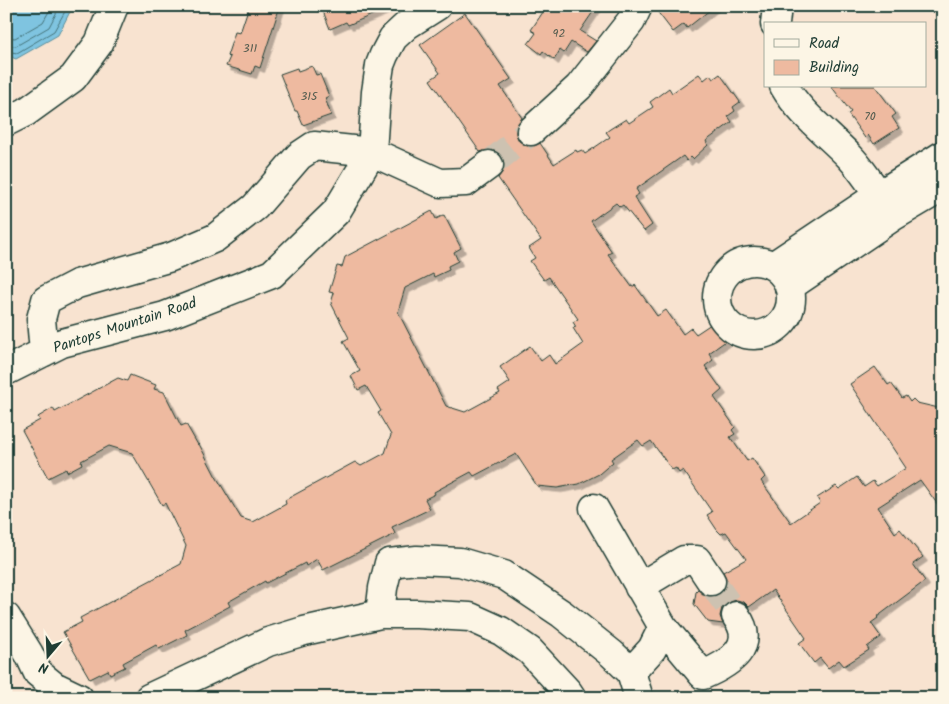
<svg xmlns="http://www.w3.org/2000/svg" width="949" height="704" viewBox="0 0 949 704" font-family="Kalam,sans-serif">
	<defs>
		<filter id="shadow"><feDropShadow dx="4.5" dy="4.5" stdDeviation="0" flood-color="#0004"/></filter>
	</defs>
	<rect width="100%" height="100%" fill="#f8e3d0"/>
	<filter id="ink" filterUnits="userSpaceOnUse"><feTurbulence type="fractalNoise" baseFrequency=".02" numOctaves="2"/><feDisplacementMap in="SourceGraphic" scale="10" xChannelSelector="R" yChannelSelector="G"/><feConvolveMatrix kernelMatrix="1 2 1 2 8 2 1 2 1" color-interpolation-filters="sRGB"/></filter>
	<g filter="url(#ink)">
		<path fill="#7fc4e0" stroke="#598e9b" d="M6,6H73L58,35L16,59L6,55Z"/>
		<g fill="none" stroke-linecap="round" stroke-linejoin="round">
			<path stroke="#457379" stroke-width="1" d="M6,37L15,38L43,22L52,6
				M6,45L16,46L49,27L60,6
				M6,51L17,53L54,31L68,6"/>
		</g>
		<path fill="#eebaa0" stroke="#1f3d34" filter="url(#shadow)" d="M249,6H280L260,68L255,66L252,74L226,66L230,57L227,56L235,32L240,33Z
			M321,6H391V7L348,25L346,22L330,29Z
			M547,6H597L580,31L596,41L587,52L571,42L564,53L560,50L554,60L543,51L541,54L528,44L536,33L531,30Z
			M653,6H715L687,28L684,24L673,32Z
			M465,13L511,79L500,86L522,118L516,127V134L519,141L527,146H534L540,143L554,164L576,150L577,152L582,150L585,154L610,137L606,132L610,129L626,119L629,123L653,107L650,102L669,88L672,93L699,74L704,80L710,75L713,79L720,74L740,102L733,107L735,111L728,116L732,122L706,141L708,145L693,159L691,157L687,161L683,156L636,189L639,194L634,197L652,225L644,231L623,205L620,207L616,203L591,221L612,252L608,254L632,287L635,285L657,316L666,310L683,334L691,328L696,334L717,320L730,338L709,353L713,360L705,366L722,390L714,397L735,427L732,430L735,434L730,437L747,461L752,458L765,477L761,481L791,523L820,503L817,498L836,486L839,489L857,477L864,487L873,481L877,486L906,468L850,384L875,367L888,385L891,383L902,398L906,396L910,402L913,399L917,403L943,409V512L920,480L878,507L895,533L900,529L923,557L913,564L925,581L877,617L878,618L871,623L881,637L867,647L869,650L844,666L839,660L828,668L820,658L814,663L799,643L806,638L773,590L749,607L744,602L737,600L729,602L722,608L720,616L723,624L708,622L694,604L696,592L698,590L704,595L712,597L719,594L725,588L727,580L723,572L746,559L726,532L721,534L717,530L707,515L712,512L683,470L679,473L676,468L672,470L651,441L643,446L638,440L611,459L613,462L599,474L579,484L557,488L537,486L516,454L474,476L471,472L434,492L435,494L425,499L430,509L392,527L395,534L323,570L317,559L306,566L305,563L266,583L265,581L228,602L230,606L185,630L187,635L159,649L156,645L123,663L125,667L110,674L108,670L90,679L63,632L82,622L80,618L181,564L186,546L165,503L162,505L132,453L109,446L81,461L82,464L67,472L66,469L48,478L22,430L40,420L38,417L53,408L55,412L118,378L127,381L130,375L156,385L154,389L164,392L181,426L186,424L198,445L199,444L215,475L241,518L253,522L286,504L285,500L355,462L361,466L385,453L391,435L378,413L381,411L366,386L358,390L351,376L360,371L343,341L349,338L331,303L334,293L329,292L337,266L342,267L345,257L432,211L436,219L444,215L461,248L454,252L458,261L448,266L449,270L434,277L433,274L405,288L398,312L446,406L465,412L500,393L498,390L510,382L500,367L530,346L541,361L549,355L555,364L583,344L573,328L576,327L573,322L578,319L549,277L544,280L530,261L535,258L529,248L541,240L498,178L503,171L504,163L502,156L495,151L487,150L480,152L430,80L440,73L420,45Z
			M312,66L316,75L320,74L329,96L325,98L331,115L303,125L297,111H295L280,74L297,68L298,71Z
			M831,86H875L896,114L892,117L899,128L874,144L868,135L865,138L848,114L851,112Z"/>
		<g fill="none" stroke-linecap="round" stroke-linejoin="round">
			<path stroke="#cdc2b1" stroke-width="28" stroke-dasharray="28 14" stroke-linecap="butt" d="M489,165L531,131
				M711,581L736,616"/>
			<g stroke="#1f3d34" stroke-width="31">
				<path id="minor" d="M775,24L777,6
					M784,86C800,114 828,134 850,157C865,173 877,193 889,210
					M6,122L26,112L73,78L99,43L114,6
					M531,131L579,87L631,21L638,6
					M717 298a37 37 0 1 1 74 0a37 37 0 1 1-74 0Z
					M773,266L879,195L943,155
					M789,287L894,216L943,187
					M44,352L41,319L46,300L77,284L171,257L215,238L255,207L299,156L314,146L372,152L440,183L466,182L489,165
					M6,371L62,343L165,316L272,274L336,212L372,152L376,92L380,65L384,55L393,38L407,25L437,6
					M594,508L663,627L652,649L631,672
					M639,587L684,560H697L711,581
					M380,614L383,588L389,563L417,560L460,562L504,575L562,614L612,654L631,672L639,698
					M6,617L29,654L38,673L54,686L79,698
					M663,627L703,675C729,664 758,646 736,616
					M149,698L268,642L304,631L380,614H417L470,617L501,631L530,651L568,692L572,698"/>
			</g>
			<use href="#minor" stroke="#fcf5e5" stroke-width="28"/>
		</g>
	</g>
	<g text-anchor="middle" dominant-baseline="central" stroke-width="4.5" stroke-linejoin="round" paint-order="stroke">
		<g font-size="12" fill="#535c4f">
			<text x="559" y="33">92</text>
			<text x="250" y="48">311</text>
			<text x="309" y="96">315</text>
			<text x="870" y="116">70</text>
		</g>
		<g font-size="15" fill="#1f3d34" stroke="#fcf5e5">
			<text transform="translate(125 326) rotate(-18)">Pantops Mountain Road</text>
		</g>
	</g>
	<rect width="949" height="704" fill="none" stroke="#fcf5e5" stroke-width="25"/>
	<rect x="12" y="12" width="924" height="679" fill="none" stroke="#1f3d34" stroke-width="2" filter="url(#ink)"/>
	<rect x="764" y="22" width="162" height="65" fill="#fcf5e5" stroke="#a4ab9e"/>
	<rect x="774" y="39" width="25" height="8" fill="#fcf5e5" stroke="#a4ab9e"/>
	<text x="809" y="48" font-size="15" fill="#1f3d34">Road</text>
	<rect x="774" y="60" width="25" height="15" fill="#eebaa0" stroke="#a4ab9e"/>
	<text x="809" y="72" font-size="15" fill="#1f3d34">Building</text>
	<g transform="translate(48 656) rotate(199)" stroke="#fcf5e5" stroke-width="4" paint-order="stroke">
	<path d="M0-4L9 19L0 12L-9 19Z" fill="#1f3d34"/>
	<text y="-8" font-size="14" font-weight="bold" text-anchor="middle" fill="#1f3d34">N</text>
	</g>
</svg>
